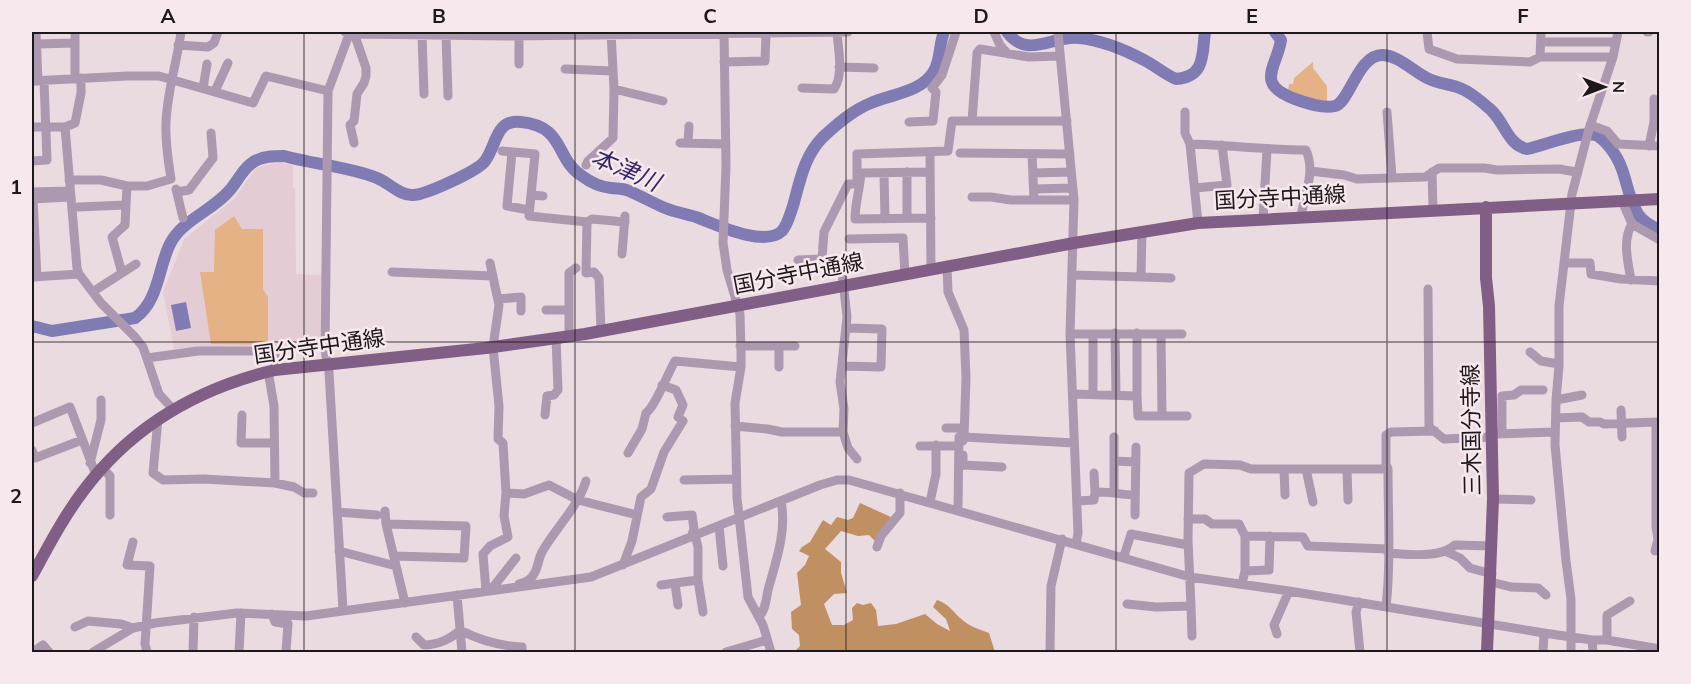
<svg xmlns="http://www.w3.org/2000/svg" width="1691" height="684" viewBox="0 0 1691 684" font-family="Mulish,'Noto Sans JP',sans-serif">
	<rect width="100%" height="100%" fill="#eadbe0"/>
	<path fill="#e4ccd4" d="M280,163L293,165V188H295L296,274L321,275L320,348L198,347L174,349L163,292L184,239L234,199L255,169L265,165Z"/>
	<path fill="#e4b284" d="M1313,62V68L1327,86V101L1305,98L1288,91L1289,84H1293L1294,78Z
		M234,216L242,229H263V289L268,297V345L211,344L200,272H214L215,230Z"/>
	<path fill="#c08f62" d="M860,503L891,517L875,541L869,535L858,536L841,531L825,549L841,562V573L847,593L834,594L824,604L832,625H844L853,620L852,608L857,603L863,605L871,603L876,610L878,626L896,624L925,614L937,624L950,631L946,619L933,607L937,600C948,604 951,609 959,617C968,626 978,629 989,633L995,652H794L800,646L799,635L792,629L791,612L801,605L797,573L805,565L809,556L799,551L802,547L810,542L823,520L831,525L837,517L848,520L853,518Z"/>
	<path fill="#817bb4" d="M186,302L191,328L176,331L171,305Z"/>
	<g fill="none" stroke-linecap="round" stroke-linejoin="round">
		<path stroke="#817bb4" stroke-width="12" d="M1007,32C1028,60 1052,35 1079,38C1101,40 1125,50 1144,60C1156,66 1164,74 1176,79C1206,77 1202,53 1205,32
			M1275,32L1281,40C1277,67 1254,84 1295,99C1306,103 1323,109 1335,106C1350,102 1358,54 1383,55C1399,56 1413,71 1427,78C1438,84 1451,84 1462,89C1472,93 1483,103 1491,110C1505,123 1508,145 1527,149C1545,145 1578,131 1595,135C1599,136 1603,140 1606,143C1629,168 1623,189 1638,214C1643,222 1651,226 1660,230
			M32,326L52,331L135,318C159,301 158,268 170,244C182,220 212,211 229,191C238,181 244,166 257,160C265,156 275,156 284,156C312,164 351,167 377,178C388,182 400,196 413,195C425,195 478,171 485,161C497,145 495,119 521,122C565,126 555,159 582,176C590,182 601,187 611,188C617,189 623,188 629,191C641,196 653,203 665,208C675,212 686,214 696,217C715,224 764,248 782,231C788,224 790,214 793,206C800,181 804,156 823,137C837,124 853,110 871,103C891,94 921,93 934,71C941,59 939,44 944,32"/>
		<path stroke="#ac99af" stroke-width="9" d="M75,32V79
			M345,32L358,34L508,36L848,32
			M724,32L726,166L723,243L727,270L740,314L741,351V367L735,403L737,498L748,597L763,625L771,652
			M994,32L1000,45L1008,54
			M1058,32L1074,200L1070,334L1078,533L1076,544
			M1427,32L1429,49L1457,59L1530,62L1540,57H1613
			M1647,32H1649
			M36,33L38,81
			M354,33L366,68V76L364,83L357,94L354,121L350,125L354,143
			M422,35L424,94
			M446,36L448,96
			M519,36V64
			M1541,42H1616
			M37,44L75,43
			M178,45L208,47L214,43L218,32
			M1540,57L1541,32
			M724,62L765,61L766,34
			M839,67L874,68
			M565,69L612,71
			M32,81L127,76H159L253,103L266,76L328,91
			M203,88L207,64
			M802,88L834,89C844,75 838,48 837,32
			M614,89L663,101
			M215,91L228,63
			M1185,112V133L1190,144L1198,223
			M1387,112L1392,177
			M972,121L977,53L980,49L1029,57L1060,56
			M909,122L933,121L936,92L932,88L942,75L956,32
			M1590,125L1607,131L1618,144L1660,146
			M32,127H65L75,123L81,93V78
			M65,127L77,268L79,274L101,303L135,337L143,347L159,394L173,409
			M680,143L726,144
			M688,143L689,126
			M1190,144C1229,145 1267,150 1306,150C1316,173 1304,194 1301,217
			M1649,146L1654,122V99
			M502,151L535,154L529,216L587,222L586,273L594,272L599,278L601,331
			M512,152L507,206L529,210
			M960,153L1070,154
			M1032,154L1034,200
			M930,155L931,270
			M32,161L47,160L44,81
			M586,165L588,161L613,138L614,89L611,32
			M1310,171L1344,175L1357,179L1425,177L1439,168H1484L1497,170L1559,169L1576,172
			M907,172V218
			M930,172L861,173C860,189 855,203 855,219L931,218
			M1432,172L1433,210
			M884,173L885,219
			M1033,173L1071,172
			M69,180H101L127,186H147L171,179C168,160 165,142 166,123C167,92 177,62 181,32
			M1195,188L1227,185L1222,145
			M176,189L183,218
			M1034,189L1073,188
			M32,192L70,191
			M177,192L189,190L213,158L211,133
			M531,195L543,196
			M972,197H991L1011,200H1074
			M32,199L70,197
			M33,199L37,277
			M1622,201L1632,224L1660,240
			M78,207L126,205
			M1263,219L1267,150
			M587,222L592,219L625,222
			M849,239L903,238L905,275
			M622,254L625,216
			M798,260L822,259
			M490,263L499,305L493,347L499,406L498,439L503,443L506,493L524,494L549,485L578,500L637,515
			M1565,263H1590L1591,274L1621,279L1660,281
			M947,267L948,292L964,330L966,378L964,437H959L958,509
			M392,272L493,276
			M122,273L112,237L125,225L127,186
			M1073,275L1141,277L1142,231
			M32,277L79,274
			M1141,277L1171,278
			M1631,280C1628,262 1622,240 1632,224
			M1428,289L1429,427L1444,439L1492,437
			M94,291L136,264
			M498,299L521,297V311
			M546,310H569
			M1115,333L1116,395
			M1137,333V396
			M1070,334H1182
			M1093,334V394
			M1161,334L1162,416
			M569,336V273L576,268
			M740,346H795
			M779,346V367
			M1530,352L1541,361L1559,364
			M147,358L198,351H275V370
			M842,366L881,367L882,329L847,328
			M268,371L274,406L275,483
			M1073,394L1137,396L1138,416H1187
			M1556,400L1582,395
			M1621,410L1622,437
			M242,415L241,443H274
			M545,415L547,396L554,395L558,390L556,338
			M1556,418L1582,417L1589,422H1600L1604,424L1656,422V462
			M158,419L153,473L163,480L204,479L275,483L294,487L304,493H313
			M32,423L70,407L96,475
			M735,426L767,429L782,432H843L844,409L840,382L847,317L842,272L832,261L822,259L824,232L848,184H857V154L948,151L952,121H1067
			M946,428H963
			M843,432L848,448L857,459
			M1498,434L1555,432
			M1502,434V396L1514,395L1521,390H1543
			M1114,437V491
			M963,441L964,437L1074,443
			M920,446H959
			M32,450L35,458L82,440
			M628,453L642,429L646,413C655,407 668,373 675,361L741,367
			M963,455V465L1002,467
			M1114,461L1136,462
			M90,463L101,420V400
			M102,468L110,476V515
			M1284,469L1285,495
			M1306,469L1313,502
			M1347,469L1348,500
			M1094,473L1095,492
			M684,480L736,479
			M1493,499L1531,500
			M1077,501L1094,500L1095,492C1109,491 1121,495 1135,495
			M930,502L936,474V445
			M385,511L386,524L405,603
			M337,512L377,515
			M1135,515L1136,447
			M667,517L692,515L694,529L691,537
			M1188,519H1205L1212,524H1239L1245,536
			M386,524L466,526L464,558L394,556
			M719,526L723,566
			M695,535L698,547V580L703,612
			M133,542L127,565L150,566L145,644L147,652
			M877,547L881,536L900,513V493
			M339,551L396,566
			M1655,551L1658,539L1656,527V462H1660
			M1447,552L1460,558L1470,568L1492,574
			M1388,553C1408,554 1439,559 1455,545L1492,546
			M1124,556L1131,534L1188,545
			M623,565L632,541L641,497L651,489L664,452L683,421L678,417L683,405L676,390L662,385
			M1245,571L1269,570L1270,536
			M1491,582L1511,587L1538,588L1546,595
			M519,584C524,583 528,581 531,578C539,570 537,561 542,552C556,527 577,509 586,481
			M675,584L678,605
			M1242,584L1245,571V536L1303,537L1308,546L1388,549
			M661,585L698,580
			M486,591L483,554L490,546L508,537L504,516L506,493
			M490,591L516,558
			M457,595L462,652
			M1359,602L1356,612L1360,652
			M1127,604L1156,607L1191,606L1188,540L1189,473L1204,464L1240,465L1251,469H1388
			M1191,606L1192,636
			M1386,607C1391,562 1388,515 1388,469L1386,464V435L1391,432L1435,431
			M343,610L329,372L325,351L328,91L350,32
			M272,614L275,622L288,624L286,652
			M759,617C766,609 766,599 768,590C776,561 787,531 781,501
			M75,627L88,621L121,624L133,628
			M1277,634L1274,625L1289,591
			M416,637L424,645C437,645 451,639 460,630C481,641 499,646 522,647V652
			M1592,640L1593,652
			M1607,640V615L1630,601
			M33,652L43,645L49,652
			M93,652L133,628L155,623L237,613L306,616L591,577L820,485L837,480H849L1190,577L1289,591L1544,633L1592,640H1607L1660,649
			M193,652L194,617
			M239,652L241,613
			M726,652L767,640
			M1050,652L1051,586L1062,539
			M1543,652L1544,633
			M1571,652V599L1566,561L1555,445L1556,400L1559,366V306L1572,194L1589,129L1613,57L1618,32"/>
		<path stroke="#805e85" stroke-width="12" d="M1486,207V278L1489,306L1493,499L1487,652
			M32,576C48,547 64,516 84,490C132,426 199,388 275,370L486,348L585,334L1074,243L1198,223L1660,199"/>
	</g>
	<path fill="none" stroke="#1d181a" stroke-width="1.5" stroke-opacity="0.55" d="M304,32V652M575,32V652M846,32V652M1116,32V652M1387,32V652M32,342H1660"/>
	<g text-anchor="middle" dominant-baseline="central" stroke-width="5" stroke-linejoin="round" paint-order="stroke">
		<g font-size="22" fill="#1d181a" stroke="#f7e8ed">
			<text transform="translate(1280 197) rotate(-3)">国分寺中通線</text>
			<text transform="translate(798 273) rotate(-11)">国分寺中通線</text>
			<text transform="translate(319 346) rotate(-8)">国分寺中通線</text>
			<text transform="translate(1471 430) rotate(-91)">三木国分寺線</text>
		</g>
		<g font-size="24" font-style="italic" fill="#35266b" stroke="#f7e8ed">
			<text transform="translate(626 169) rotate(23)">本津川</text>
		</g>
	</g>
	<rect width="1691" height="684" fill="none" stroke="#f7e8ed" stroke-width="66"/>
	<g transform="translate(1604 87) rotate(90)" stroke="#f7e8ed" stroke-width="4.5" paint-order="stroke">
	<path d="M0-4.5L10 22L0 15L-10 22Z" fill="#1d181a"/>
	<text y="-9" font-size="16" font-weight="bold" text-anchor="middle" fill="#1d181a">N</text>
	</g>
	<rect x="33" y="33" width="1625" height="618" fill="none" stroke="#1d181a" stroke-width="2"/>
	<g font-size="20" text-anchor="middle" font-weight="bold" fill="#1d181a">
		<text x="168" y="23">A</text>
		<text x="439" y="23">B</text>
		<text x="710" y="23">C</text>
		<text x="981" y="23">D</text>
		<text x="1252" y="23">E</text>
		<text x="1523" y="23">F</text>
		<text x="16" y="194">1</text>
		<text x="16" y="503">2</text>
	</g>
</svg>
